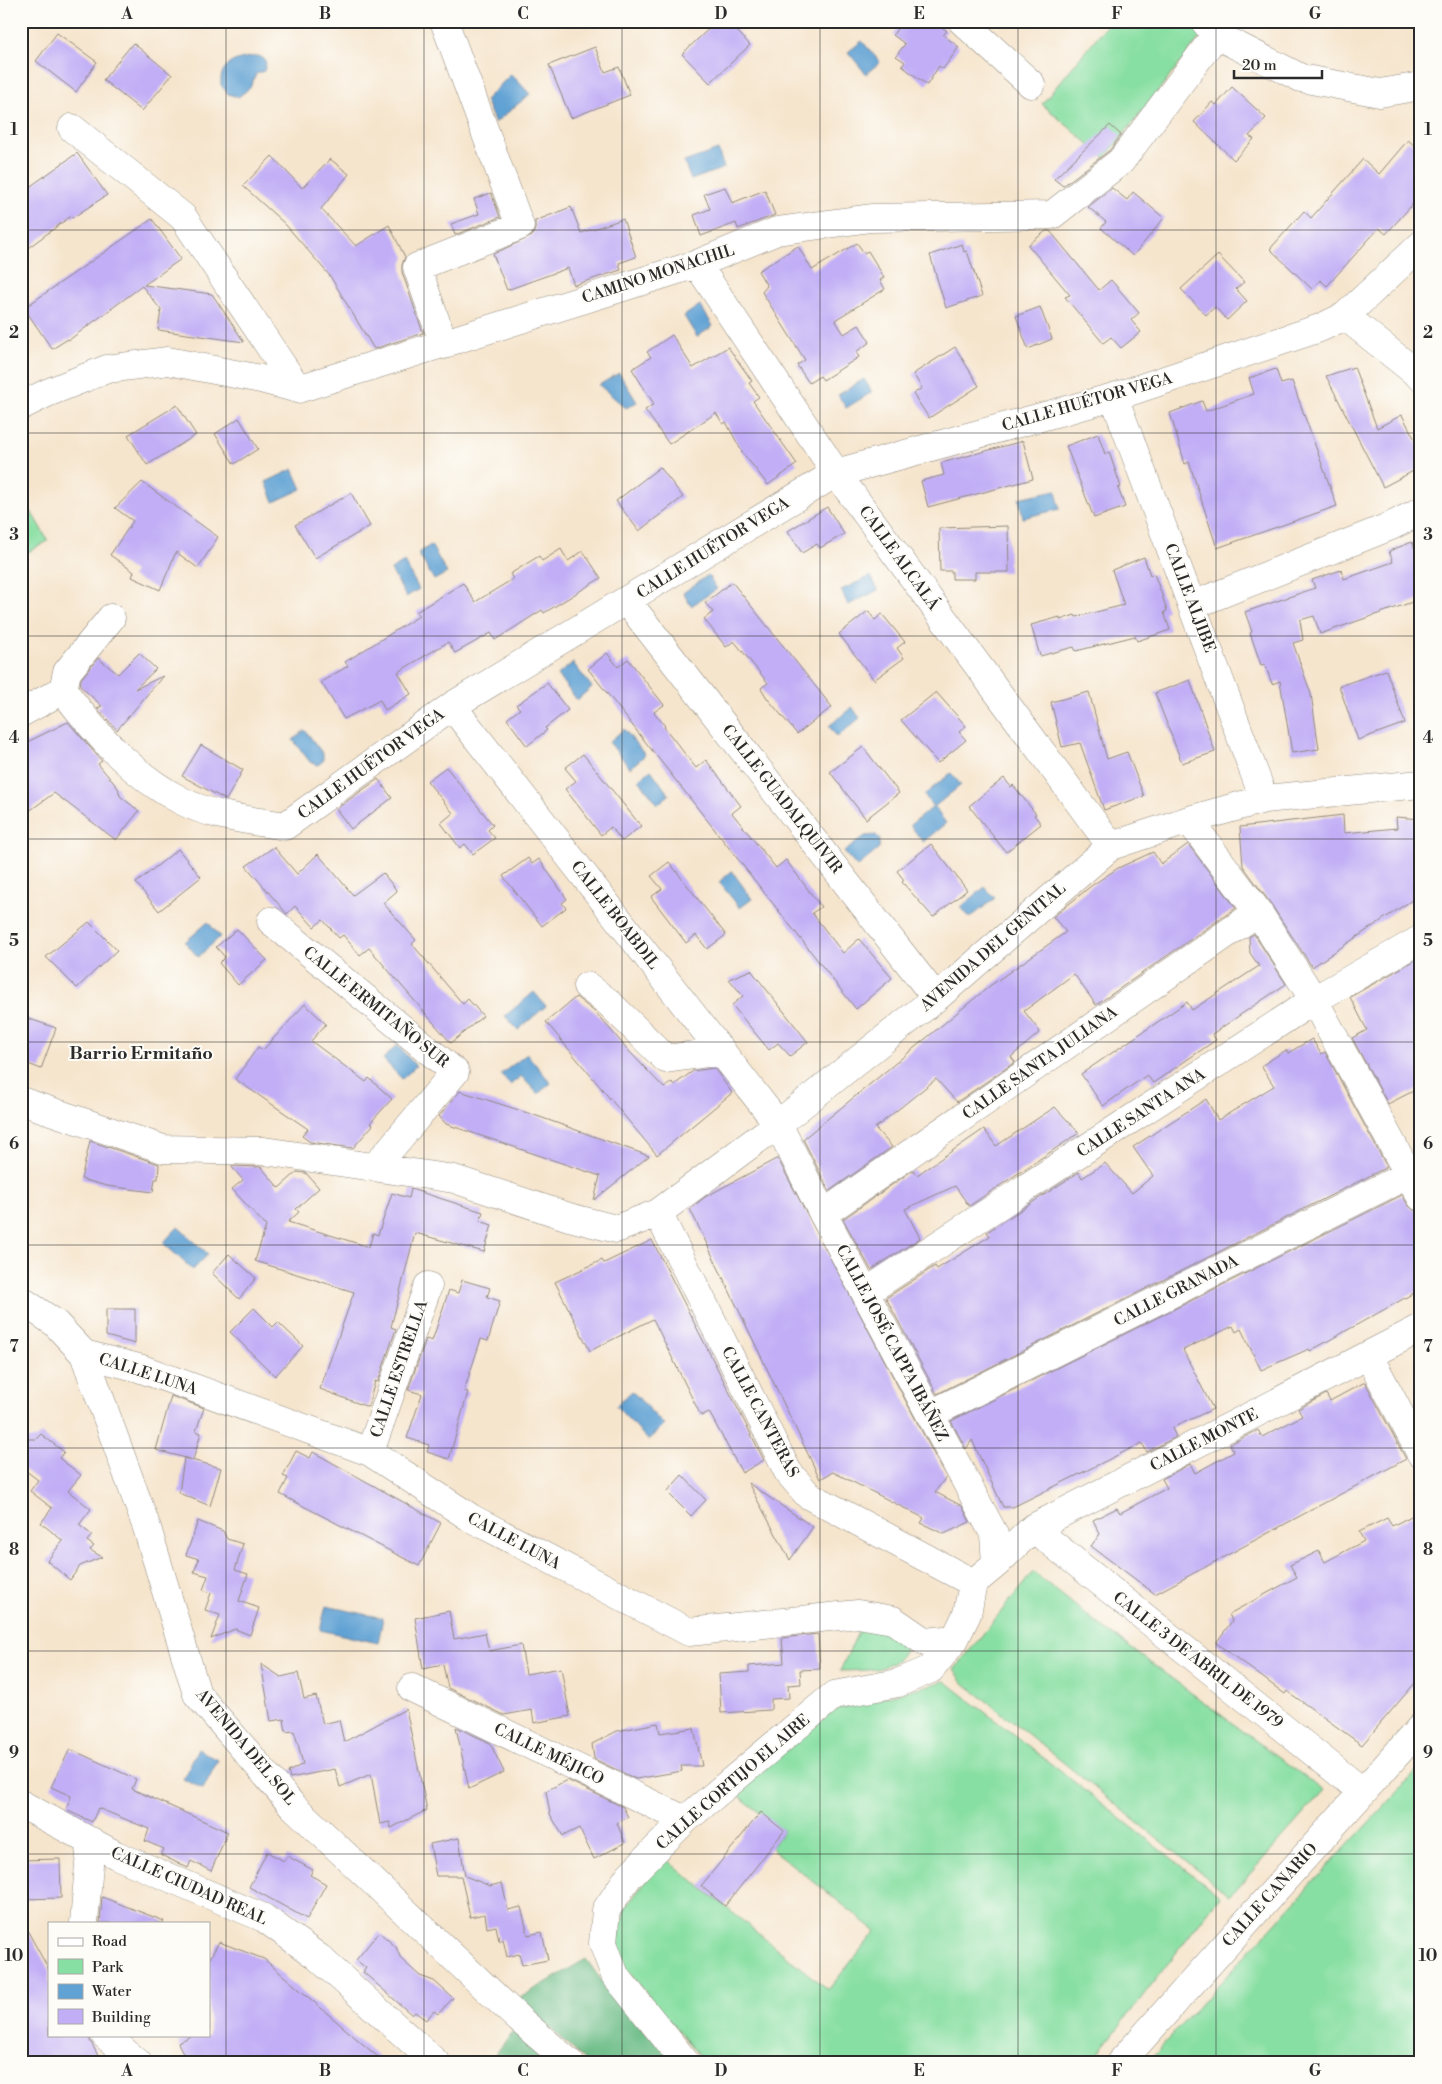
<svg xmlns="http://www.w3.org/2000/svg" width="1442" height="2084" viewBox="0 0 1442 2084" font-family="'Libre Bodoni',serif">
	<rect width="100%" height="100%" fill="#fdfcf7"/>
	<filter id="ink" filterUnits="userSpaceOnUse"><feTurbulence type="fractalNoise" baseFrequency=".02" numOctaves="2"/><feDisplacementMap in="SourceGraphic" scale="10" xChannelSelector="R" yChannelSelector="G"/><feConvolveMatrix kernelMatrix="1 2 1 2 8 2 1 2 1" color-interpolation-filters="sRGB"/></filter>
	<filter id="wash" filterUnits="userSpaceOnUse"><feTurbulence type="fractalNoise" baseFrequency=".0096" numOctaves="4" result="noise"/><feDisplacementMap in="SourceGraphic" scale="20" xChannelSelector="R" yChannelSelector="G"/><feGaussianBlur stdDeviation="1.12" result="paint"/><feColorMatrix in="noise" values="0 0 0 0 0 0 0 0 0 0 0 0 0 0 0 0 0 1.4 0 .05"/><feComposite in="paint" operator="in"/></filter>
	<g filter="url(#wash)">
		<rect width="100%" height="100%" fill="#f6e5cd"/>
		<path fill="#88dfa3" stroke="#5a8567" d="M1110,21H1186L1203,34L1105,158L1042,104Z
			M21,494L48,541L21,556Z
			M1033,1572L1098,1624L1324,1791L1230,1896L964,1683L954,1670Z
			M873,1622L900,1637L905,1651C890,1673 865,1670 840,1671L859,1630Z
			M945,1681L1220,1896L1091,2063H702V2059L626,1969L617,1942L625,1908L664,1857L828,1990L876,1931L771,1848L784,1831L736,1794L834,1710Z
			M1421,1766V2063H1146Z"/>
		<path fill="#6ebe89" stroke="#4c745a" d="M586,1959L617,2002L676,2063H588L518,1999Z
			M513,2031L552,2063H489Z"/>
		<path fill="#60a2d4" stroke="#466680" d="M862,41L880,62L866,74L848,52Z
			M259,56L264,59L266,63L264,71L256,74L250,88L238,97L228,94L221,85C219,60 241,58 259,56Z
			M511,74L530,94L495,123L485,100Z
			M718,150L724,168L691,180L684,162Z
			M700,305L713,326L697,337L684,316Z
			M619,373L637,402L626,408L599,385Z
			M864,379L872,392L846,408L838,395Z
			M293,469L302,489L274,502L266,482Z
			M1056,490L1060,509L1023,518L1019,498Z
			M431,545L447,573L434,580L418,553Z
			M404,562L419,589L406,597L391,570Z
			M708,575L717,589L691,606L683,593Z
			M871,576L878,590L848,605L841,590Z
			M573,663L592,687L577,700L557,675Z
			M852,707L860,718L837,737L829,726Z
			M624,729L645,755L630,768L609,742Z
			M305,730L323,754V761L318,765L310,762L293,740Z
			M651,770L669,795L658,804L639,780Z
			M951,773L961,785L934,807L946,823L923,842L910,825L933,807L924,795Z
			M876,835L880,839L879,849L857,867L844,852L865,836Z
			M732,871L752,899L740,908L719,882Z
			M985,887L995,898L970,918L961,907Z
			M208,922L220,937L198,957L185,942Z
			M534,992L546,1006L518,1030L505,1016Z
			M397,1045L416,1066L402,1079L383,1059Z
			M527,1054L551,1083L538,1094L521,1076L510,1085L501,1074Z
			M178,1227L208,1254L193,1270L163,1243Z
			M632,1391L664,1425L648,1440L616,1406Z
			M326,1606L383,1618L378,1643L320,1630Z
			M198,1749L218,1760L203,1789L183,1779Z"/>
		<g id="blocks">
			<path fill="#c1aef6" d="M717,21H728L750,45L710,83L682,54Z
				M902,21H934L947,31L943,35L959,47L943,69L939,66L927,85L902,66L905,62L896,56L905,44L893,35Z
				M57,33L97,62L76,92L36,61Z
				M133,43L172,75L142,111L103,80Z
				M595,47L605,72L619,67L630,95L571,118L549,65Z
				M1232,87L1266,118L1249,136L1254,139L1234,160L1194,122L1212,102L1216,105Z
				M1110,125L1121,135L1110,150L1063,186L1054,179Z
				M1408,140L1421,151V195L1386,234L1379,228L1327,286L1320,280L1312,289L1270,249L1304,211L1311,218L1363,159L1379,174Z
				M77,153L107,195L72,218L71,216L21,253V193Z
				M272,156L302,188L330,159L349,174L321,209L356,246L389,225L405,257L402,265V272L423,333L374,349L330,276L285,224L243,186Z
				M725,187L732,203L765,190L775,215L738,229L736,223L701,236L694,215L710,209L704,194Z
				M1112,188L1127,200L1133,192L1164,218L1133,256L1101,228L1106,222L1088,207Z
				M491,193L500,217L455,235L451,224L479,214L474,199Z
				M571,207L581,233L623,219L636,257L619,263L621,270L574,285L568,268L507,290L493,254L532,236L535,229V221Z
				M152,219L181,259L144,285L212,294L244,342L158,330L161,310L142,286L69,340L68,339L52,349L24,308Z
				M1046,231H1050L1099,290L1111,280L1139,313L1131,320L1141,332L1121,348L1111,337L1103,343L1065,297L1070,295L1028,245Z
				M857,243L864,253L868,251L884,277L880,280L885,289L835,320L844,334L859,325L870,342L856,352L859,357L823,380L820,376L809,383L797,365L805,360L762,292L767,286L758,271L798,246L812,270Z
				M962,244L964,252L967,251L982,296L946,308L930,255Z
				M1218,255L1244,282L1236,289L1247,301L1227,320L1215,307L1206,315L1181,289Z
				M1040,307L1052,339L1028,349L1016,316Z
				M672,335L693,368L728,347L752,381L749,383L759,397L753,401L797,464L768,485L742,452L726,422L723,424L716,413L669,444L645,410L654,404L632,369L651,357L647,352Z
				M955,347L979,386L929,418L913,394L922,388L913,374Z
				M1354,367L1377,428L1402,415L1421,451V467L1383,487L1326,376Z
				M1276,369L1281,384L1292,381L1337,506L1217,548L1189,462L1185,464L1170,413L1202,401L1206,411L1254,394L1249,378Z
				M177,405L196,435L147,465L128,435Z
				M239,418L258,449L234,464L215,434Z
				M1098,434L1105,454L1109,452L1121,487L1118,488L1125,507L1094,518L1066,446Z
				M1023,441L1033,479L928,507L921,481L944,475L941,463Z
				M660,467L683,497L639,531L616,501Z
				M142,482L218,537L198,568L176,552L160,590L132,577L134,572L110,555L133,521L115,508Z
				M351,493L370,526L315,558L295,525Z
				M827,507L844,534L820,548L817,544L802,553L788,531Z
				M1008,526L1009,572H975V579H952V571H940L939,528Z
				M1412,542L1421,563V599L1320,634L1314,616L1300,620L1303,640L1293,643L1311,694L1319,749L1292,753L1280,681L1272,684L1265,664L1261,665L1250,633L1252,632L1245,612L1315,588L1312,580L1341,570L1344,579L1393,562L1389,551Z
				M561,549L568,561L583,551L601,578L544,613L542,610L495,640L491,633L455,653L448,642L398,672L411,694L385,710L380,700L344,719L321,682L348,666L345,662L419,616L416,612L463,583L475,602L513,579L510,574L539,556L542,561Z
				M1144,557L1150,575L1154,574L1162,595L1167,611L1164,612L1170,630L1137,641L1135,636L1076,651L1074,647L1040,656L1031,625L1060,617V620L1075,615L1076,617L1124,605L1112,570Z
				M732,582L832,707L797,734L767,698L761,688L768,683L734,641L726,647L704,619L713,612L705,603Z
				M868,611L875,620L882,614L905,642L897,648L904,658L874,680L839,634Z
				M139,653L156,669L135,689L163,676L117,730L97,708L102,706L80,686L81,679L98,658L118,674Z
				M607,653L618,667L628,659L664,705L654,712L665,726L664,727L696,768L706,760L723,782L741,806L732,813L776,868L786,860L821,907L812,913L843,953L859,939L892,978L856,1009L588,669Z
				M1386,670L1405,723L1358,740L1339,686Z
				M1190,680L1215,752L1182,763L1155,693Z
				M547,683L568,710L545,728L547,730L527,746L507,719L520,709L516,705Z
				M936,692L966,726L959,732L966,740L938,763L901,720Z
				M1089,692L1107,759L1127,752L1144,796L1104,810L1080,743L1062,747L1051,702Z
				M68,722L102,761L98,764L118,788L120,796L139,811L116,840L54,793L21,817V745Z
				M201,745L243,770L226,800L182,776Z
				M863,747L899,793L866,819L830,772Z
				M583,754L641,826L622,841L611,827L601,835L565,789L576,781L565,768Z
				M446,767L493,825L488,830L495,838L473,854L465,844L460,848L441,823L453,813L427,781Z
				M1004,778L1011,787L1013,785L1036,814L1034,815L1041,824L1006,852L969,806Z
				M378,779L392,798L351,829L336,809Z
				M1343,815L1344,833L1397,828L1396,817L1421,819V894L1312,967L1271,904L1243,866L1240,827Z
				M931,844L967,890L933,917L902,882L904,880L897,871Z
				M1188,844L1236,908L1096,1005L1074,974L1024,1011L1040,1032L1011,1057L1015,1062L957,1102L936,1079L875,1128L892,1147L829,1191L803,1139L991,985L1066,932L1053,917L1091,886L1118,868L1153,852L1161,864Z
				M274,847L297,874L318,854L353,895L383,873L397,891L383,903L416,940L412,944L463,1004L468,999L483,1016L451,1043L369,948L360,955L343,935L339,938L323,920L314,927L295,906L287,914L246,866Z
				M178,849L201,877L159,911L136,883Z
				M528,858L532,864L539,859L567,899L562,903L566,908L542,926L503,876Z
				M669,862L726,935L707,949L696,935L686,943L651,897L662,889L651,876Z
				M89,922L117,950L77,988L46,957Z
				M237,929L267,960L238,985L219,963L225,957L216,947Z
				M1254,934L1286,984L1212,1034L1216,1040L1153,1083L1147,1075L1103,1106L1081,1074L1187,1002L1192,1010L1259,966L1250,953L1249,937Z
				M1421,957V1087L1388,1104L1352,1038L1367,1030L1350,997Z
				M751,970L808,1042L790,1056L778,1043L769,1050L732,1005L743,996L729,979Z
				M576,997L596,1013L628,1050L664,1088L672,1082L674,1085L693,1071L714,1068L732,1093L657,1155L546,1022Z
				M305,1004L326,1024L311,1041L366,1082L369,1078L392,1099L370,1123L373,1125L353,1148L310,1142L302,1136L308,1129L235,1079L258,1047L263,1050Z
				M21,1016L56,1028L41,1069L21,1061Z
				M1312,1039L1321,1054L1325,1052L1387,1167L937,1394L886,1298L935,1266L937,1269L990,1236L987,1232L1079,1172L1082,1178L1105,1163L1132,1193L1153,1176L1133,1147L1206,1099L1218,1120L1274,1086L1261,1066L1286,1050L1288,1053Z
				M460,1091L537,1116L649,1156L594,1200L600,1176L446,1124L439,1116Z
				M1055,1107L1079,1133L969,1206L955,1186L905,1209L920,1238L871,1270L843,1219L913,1170L917,1175L984,1129L996,1146Z
				M90,1141L159,1164L158,1179H155L153,1192L107,1186L81,1179Z
				M776,1159H778L946,1477L935,1492L962,1506L970,1522L944,1534L921,1523L924,1518L833,1472L820,1479L690,1209L705,1197Z
				M231,1166L261,1167L279,1188L297,1172L306,1173L319,1188L296,1209L299,1212L288,1222L369,1247L373,1233L378,1235L392,1193L409,1198L411,1189L483,1212L480,1221L492,1225L484,1252L415,1233L391,1327L396,1329L378,1382L375,1381L368,1407L320,1389L354,1292L255,1261L266,1226L232,1189L243,1180Z
				M1402,1195L1408,1205L1421,1216V1289L1310,1351L1309,1349L1261,1370L1241,1329L1236,1332L1233,1326L1183,1350L1213,1409L1172,1428L1176,1437L1147,1452L1142,1443L1013,1507H1003L972,1440L966,1449L951,1421Z
				M652,1240L764,1460L742,1473L709,1412L701,1416L653,1319L590,1351L555,1282L602,1260L604,1263Z
				M229,1254L256,1278L239,1299L212,1273Z
				M462,1280L490,1288L487,1297L500,1301L488,1341L481,1339L464,1391L468,1392L449,1459L427,1452L429,1445L407,1438L422,1394L408,1390L426,1339L432,1341L449,1290L458,1293Z
				M254,1308L273,1327L278,1322L303,1346L275,1376L230,1332Z
				M106,1309H135V1344L106,1336Z
				M1365,1382L1406,1459L1155,1594L1091,1546L1100,1534L1093,1520L1117,1508L1120,1513L1167,1488L1162,1479L1190,1464L1195,1473L1234,1452L1230,1444L1258,1430L1262,1437L1302,1416L1298,1409L1326,1394L1330,1401Z
				M171,1396L204,1408L196,1431L201,1433L193,1460L156,1450Z
				M41,1434L64,1452L59,1458L81,1475L68,1491L91,1509L79,1525L92,1535L87,1541L94,1546L90,1550L102,1557L80,1566L70,1580L47,1561L63,1541L41,1523L52,1508L30,1491L38,1480L21,1467V1457L26,1451V1439H36Z
				M296,1451L310,1458L313,1452L441,1523L419,1566L280,1494L288,1478L283,1476Z
				M184,1458L221,1468L210,1506L179,1493Z
				M682,1475L706,1500L691,1516L667,1492Z
				M748,1483L813,1527L790,1560Z
				M1421,1511V1676L1362,1745L1287,1691L1285,1694L1216,1643L1232,1621L1229,1614L1297,1577L1290,1565L1319,1551L1325,1562L1364,1541L1359,1532L1387,1518L1392,1526Z
				M198,1521L223,1531L227,1539L243,1544L235,1570L248,1574L239,1601L259,1608L250,1635L235,1629L211,1639L220,1615L205,1610L211,1593L203,1590L208,1576L194,1572L199,1559L186,1555Z
				M449,1611L454,1639L485,1633L489,1651L521,1645L526,1674L561,1668L570,1716L534,1723L532,1710L504,1715L448,1688L443,1665L423,1669L415,1618Z
				M818,1634L820,1669L800,1670L801,1684L788,1685L789,1698L771,1699V1710L721,1713L719,1674L749,1672V1666L784,1663L782,1638Z
				M261,1664L281,1677L298,1673L304,1699L316,1696L323,1724L339,1720L344,1742L406,1709L427,1810L391,1828L390,1822L380,1824L371,1774L340,1787L335,1769L290,1778L288,1772L303,1764L298,1744L294,1731L286,1732L284,1719L271,1721Z
				M658,1723L660,1733L694,1728L702,1766H681L682,1771L636,1779L594,1759L592,1744L617,1731Z
				M456,1727L490,1743L504,1772L469,1789Z
				M70,1749L136,1779L132,1789L228,1832L211,1871L191,1861L188,1868L161,1855L164,1849L145,1841L149,1829L98,1808L92,1822L66,1810L71,1796L51,1787Z
				M567,1780L623,1807L628,1817L617,1823L625,1843L594,1859L579,1828L563,1836L550,1814L546,1791Z
				M761,1812L784,1831L725,1906L701,1886Z
				M459,1838L465,1876L490,1886L502,1883L508,1910L521,1907L528,1935L542,1932L548,1960L522,1965L519,1954L507,1957L503,1939L499,1941L496,1926L487,1928L485,1914L470,1917L461,1876H436L430,1844Z
				M267,1852L284,1861L287,1856L313,1870L310,1875L326,1884L307,1919L249,1887Z
				M60,1859L61,1898L21,1899V1860Z
				M102,1897L164,1921L163,1923H100Z
				M21,1919L49,1970V2035H87L102,2063H21Z
				M379,1932L396,1947L401,1959L410,1967L420,1976L434,1981L453,1998L438,2014L434,2011L426,2020L415,2012L412,2015L363,1972L366,1968L356,1960Z
				M219,1942L264,1959L385,2063H188L178,2043L192,2035H209V1960Z"/>
		</g>
	</g>
	<g filter="url(#ink)">
		<use href="#blocks" fill-opacity="0" stroke="#90887c" stroke-width="1"/>
		<g fill="none" stroke-linecap="round" stroke-linejoin="round">
			<g stroke="#90887c" stroke-width="29">
				<path id="street" d="M962,21L1031,84
					M1205,22L1216,35L1301,78L1380,93L1421,86
					M72,128L183,217L298,389
					M697,264L836,473L1111,846
					M1345,316L1421,377
					M444,345L417,267L520,226L444,21
					M1114,397L1264,799
					M21,406L47,393L107,369L168,361L261,379L298,389L697,264L777,231L871,218L1052,215L1121,161L1216,35
					M627,601L936,998
					M1193,605L1391,526L1421,511
					M63,690C95,733 132,775 180,800C212,817 250,820 285,826L452,706L836,473L1114,397L1320,328L1345,316L1421,245
					M452,706L778,1124L823,1214L994,1534L996,1564
					M21,713L63,690L67,672L111,618
					M1189,820L1258,912L1314,1000L1421,1197
					M271,921L455,1072L375,1167
					M587,986L608,1002L666,1059L722,1051
					M21,1101L163,1149L264,1151L454,1179L569,1217L616,1229L658,1213L778,1124L936,998L1111,846L1189,820L1264,799L1421,784
					M658,1213L788,1472L808,1495L973,1583
					M823,1214L1258,912
					M866,1292L1314,1000L1421,939
					M84,1354L139,1368L370,1452L471,1518L689,1632L858,1614L893,1620L925,1642L955,1639
					M1369,1356L1421,1454
					M931,1414L1421,1168
					M370,1452L428,1286
					M1033,1528L1363,1792
					M412,1688L685,1820
					M21,1804L116,1855L264,1918L318,1957L436,2063
					M84,1923L91,1841
					M105,2035L138,2063
					M686,2063L615,1975L603,1943L606,1910L629,1876L685,1820L834,1695L898,1683L931,1669L955,1639L967,1614L973,1583L996,1564L1033,1528L1421,1328"/>
			</g>
			<g stroke="#90887c" stroke-width="29">
				<path id="secondary" d="M21,1300L55,1323L84,1354L147,1528L197,1694L292,1805L519,2019L570,2063
					M1120,2063L1421,1727"/>
			</g>
			<use href="#street" stroke="#fff" stroke-width="28"/>
			<use href="#secondary" stroke="#fff" stroke-width="28"/>
		</g>
	</g>
	<path fill="none" stroke="#2b2b2b" stroke-width="1" stroke-opacity="0.55" d="M226,21V2063M424,21V2063M622,21V2063M820,21V2063M1018,21V2063M1216,21V2063M21,230H1421M21,433H1421M21,636H1421M21,839H1421M21,1042H1421M21,1245H1421M21,1448H1421M21,1651H1421M21,1854H1421"/>
	<g text-anchor="middle" dominant-baseline="central" stroke-width="4" stroke-linejoin="round" paint-order="stroke">
		<g font-size="16" fill="#2b2b2b" stroke="#fdfcf7">
			<text transform="translate(658 274) rotate(-18)">CAMINO MONACHIL</text>
			<text transform="translate(1087 402) rotate(-16)">CALLE HUÉTOR VEGA</text>
			<text transform="translate(713 548) rotate(-32)">CALLE HUÉTOR VEGA</text>
			<text transform="translate(899 558) rotate(54)">CALLE ALCALÁ</text>
			<text transform="translate(1190 598) rotate(69)">CALLE ALJIBE</text>
			<text transform="translate(371 764) rotate(-36)">CALLE HUÉTOR VEGA</text>
			<text transform="translate(782 799) rotate(52)">CALLE GUADALQUIVIR</text>
			<text transform="translate(615 915) rotate(52)">CALLE BOABDIL</text>
			<text transform="translate(993 947) rotate(-41)">AVENIDA DEL GENITAL</text>
			<text transform="translate(376 1007) rotate(39)">CALLE ERMITAÑO SUR</text>
			<text transform="translate(1040 1063) rotate(-35)">CALLE SANTA JULIANA</text>
			<text transform="translate(1141 1113) rotate(-33)">CALLE SANTA ANA</text>
			<text transform="translate(1176 1291) rotate(-27)">CALLE GRANADA</text>
			<text transform="translate(892 1343) rotate(62)">CALLE JOSÉ CAPPA IBÁÑEZ</text>
			<text transform="translate(399 1369) rotate(-71)">CALLE ESTRELLA</text>
			<text transform="translate(148 1374) rotate(18)">CALLE LUNA</text>
			<text transform="translate(760 1412) rotate(62)">CALLE CANTERAS</text>
			<text transform="translate(1204 1440) rotate(-27)">CALLE MONTE</text>
			<text transform="translate(514 1541) rotate(28)">CALLE LUNA</text>
			<text transform="translate(1198 1660) rotate(38)">CALLE 3 DE ABRIL DE 1979</text>
			<text transform="translate(246 1747) rotate(50)">AVENIDA DEL SOL</text>
			<text transform="translate(549 1754) rotate(26)">CALLE MÉJICO</text>
			<text transform="translate(733 1782) rotate(-41)">CALLE CORTIJO EL AIRE</text>
			<text transform="translate(189 1886) rotate(24)">CALLE CIUDAD REAL</text>
			<text transform="translate(1270 1895) rotate(-48)">CALLE CANARIO</text>
		</g>
		<g font-size="18" font-weight="bold" fill="#2b2b2b" stroke="#fdfcf7">
			<text x="141" y="1053">Barrio Ermitaño</text>
		</g>
	</g>
	<rect width="1442" height="2084" fill="none" stroke="#fdfcf7" stroke-width="55"/>
	<rect x="48" y="1922" width="162" height="115" fill="#fdfcf7" stroke="#a9a8a5"/>
	<rect x="58" y="1938" width="25" height="8" fill="#ffffff" stroke="#a9a8a5"/>
	<text x="92" y="1946" font-size="15" fill="#2b2b2b">Road</text>
	<rect x="58" y="1959" width="25" height="15" fill="#88dfa3" stroke="#a9a8a5"/>
	<text x="92" y="1972" font-size="15" fill="#2b2b2b">Park</text>
	<rect x="58" y="1984" width="25" height="15" fill="#60a2d4" stroke="#a9a8a5"/>
	<text x="92" y="1996" font-size="15" fill="#2b2b2b">Water</text>
	<rect x="58" y="2009" width="25" height="15" fill="#c1aef6" stroke="#a9a8a5"/>
	<text x="92" y="2022" font-size="15" fill="#2b2b2b">Building</text>
	<path d="M1234 70v8h88v-8" fill="none" stroke="#2b2b2b" stroke-width="2.5"/>
	<text x="1242" y="70" font-size="15" fill="#2b2b2b" stroke="#fdfcf7" stroke-width="4" paint-order="stroke">20 m</text>
	<rect x="28" y="28" width="1386" height="2028" fill="none" stroke="#2b2b2b" stroke-width="2"/>
	<g font-size="16" text-anchor="middle" font-weight="bold" fill="#2b2b2b">
		<text x="127" y="19">A</text>
		<text x="325" y="19">B</text>
		<text x="523" y="19">C</text>
		<text x="721" y="19">D</text>
		<text x="919" y="19">E</text>
		<text x="1117" y="19">F</text>
		<text x="1315" y="19">G</text>
		<text x="14" y="135">1</text>
		<text x="1428" y="135">1</text>
		<text x="14" y="338">2</text>
		<text x="1428" y="338">2</text>
		<text x="14" y="540">3</text>
		<text x="1428" y="540">3</text>
		<text x="14" y="743">4</text>
		<text x="1428" y="743">4</text>
		<text x="14" y="946">5</text>
		<text x="1428" y="946">5</text>
		<text x="14" y="1149">6</text>
		<text x="1428" y="1149">6</text>
		<text x="14" y="1352">7</text>
		<text x="1428" y="1352">7</text>
		<text x="14" y="1555">8</text>
		<text x="1428" y="1555">8</text>
		<text x="14" y="1758">9</text>
		<text x="1428" y="1758">9</text>
		<text x="14" y="1961">10</text>
		<text x="1428" y="1961">10</text>
		<text x="127" y="2076">A</text>
		<text x="325" y="2076">B</text>
		<text x="523" y="2076">C</text>
		<text x="721" y="2076">D</text>
		<text x="919" y="2076">E</text>
		<text x="1117" y="2076">F</text>
		<text x="1315" y="2076">G</text>
	</g>
</svg>
